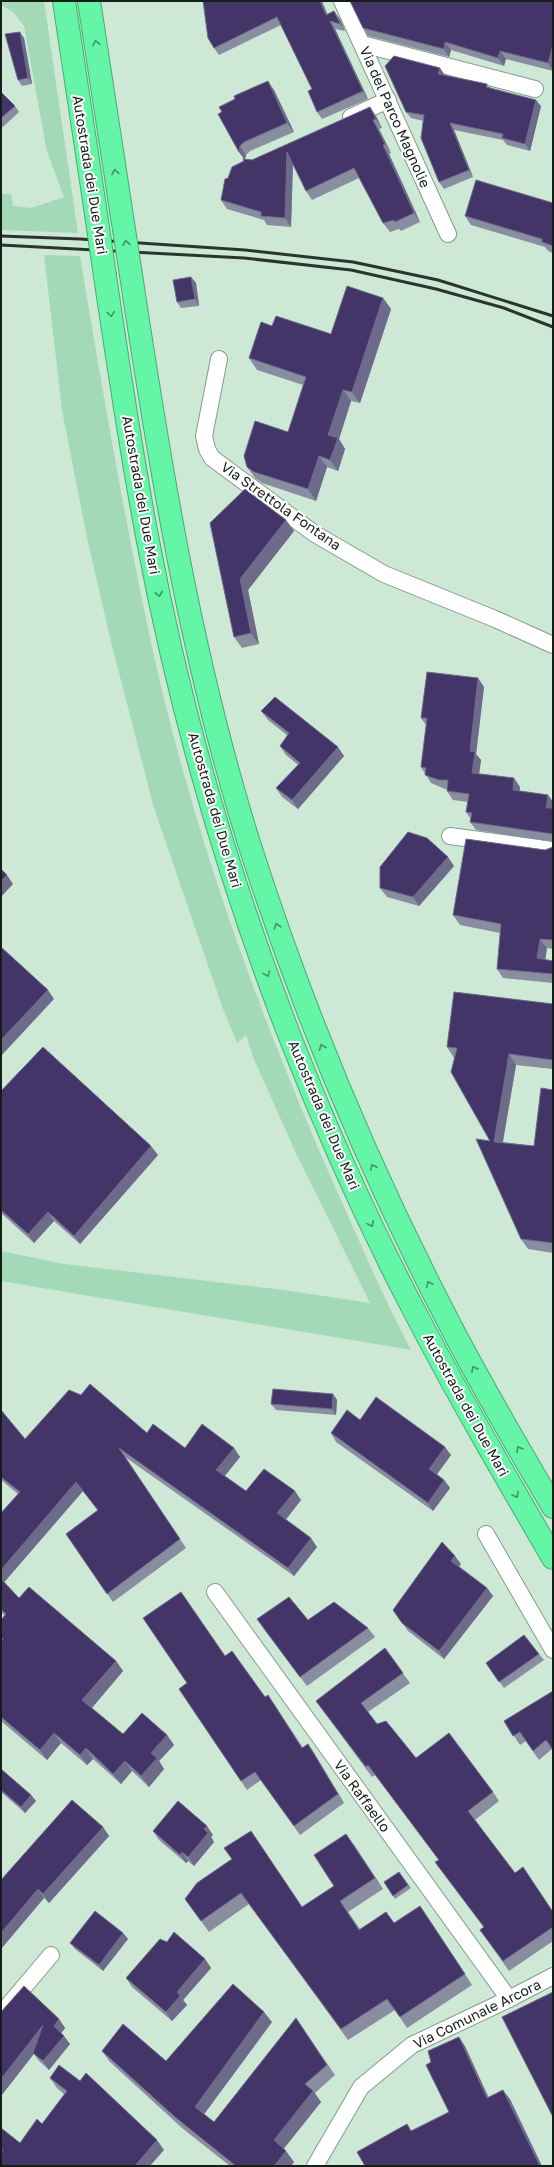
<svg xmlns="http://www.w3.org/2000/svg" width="554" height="2167" font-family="'Golos Text',sans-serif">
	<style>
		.green { fill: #a4d9b7 }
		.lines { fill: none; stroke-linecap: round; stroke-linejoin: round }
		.minor-casing { stroke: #849c8c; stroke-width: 18 }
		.motorway-casing { stroke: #48aa74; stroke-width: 24 }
		.minor { stroke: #fff; stroke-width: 16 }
		.motorway { stroke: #64f5a6; stroke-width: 22 }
		.rail { stroke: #29352d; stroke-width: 3 }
		.motorway-bridge-casing { stroke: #48aa74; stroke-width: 24; stroke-linecap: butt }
		.motorway-bridge { stroke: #64f5a6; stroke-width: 22 }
		.wall { fill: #888e9f }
		.shaded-wall { fill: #6d6b89 }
		.building { fill: #433568; stroke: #6d6b89 }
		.oneway { stroke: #409466 }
		.labels { text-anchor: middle; stroke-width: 4; stroke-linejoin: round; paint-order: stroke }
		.street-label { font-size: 14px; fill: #141e18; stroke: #fff }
	</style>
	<rect width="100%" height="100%" fill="#cee8d6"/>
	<g class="green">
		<polygon points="1,1 44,1 78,233 1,230 1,194 11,194 13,206 31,208 64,197 47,152 24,26 13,12 1,5"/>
		<path d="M44,255l36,1c22,131 44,261 72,391 42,190 109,374 188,551 23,51 45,103 71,152l-410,-69v-30l63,13 220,26 86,13 -76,-154 -41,-92 -7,-22 -9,8 -14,-34 -69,-201 -43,-166 -24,-104 -25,-128z"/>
	</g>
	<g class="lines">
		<defs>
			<g id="minor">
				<polyline points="342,1 448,234"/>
				<polyline points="362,44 535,89"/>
				<polyline points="351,117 388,100"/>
				<polyline points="219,359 204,436 207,449 212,458 315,534 384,574 495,619 553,645"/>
				<polyline points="450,836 553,850"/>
				<polyline points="486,1534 553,1650"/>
				<polyline points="215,1592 509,1999"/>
				<polyline points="1,2014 51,1955"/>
				<polyline points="315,2166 361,2087 412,2045 509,1999 553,1976"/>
			</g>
			<g id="motorway">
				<polyline points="64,1 95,207"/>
				<polyline points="89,1 121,210"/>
				<path d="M131,275c29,192 60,383 118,568 52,163 118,322 197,474 33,65 70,127 107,190"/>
				<path d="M105,276c13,88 26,177 43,265 32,170 81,340 144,501 37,94 79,187 126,276 42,81 89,161 135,240"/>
			</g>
		</defs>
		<use href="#minor" class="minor-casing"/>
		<use href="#motorway" class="motorway-casing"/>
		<use href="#minor" class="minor"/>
		<use href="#motorway" class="motorway"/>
		<g class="rail">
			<polyline points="1,236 80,239 245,250 353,262 438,280 553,316"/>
			<polyline points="1,245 244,258 351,270 436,289 504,308 553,327"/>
		</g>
		<defs>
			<g id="motorway-bridge">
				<polyline points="95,207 105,276"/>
				<polyline points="121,210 131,275"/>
			</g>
		</defs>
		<use href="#motorway-bridge" class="motorway-bridge-casing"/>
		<use href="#motorway-bridge" class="motorway-bridge"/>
	</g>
	<g class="wall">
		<polygon points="203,1 328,14 340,19 345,31 335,29 368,99 322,119 317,112 312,89 281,25 219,55 214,48"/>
		<polygon points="553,1 553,71 506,59 504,66 451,50 449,57 368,36 363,28"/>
		<polygon points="24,38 32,84 22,86 18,80"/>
		<polygon points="445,75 487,84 489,87 541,106 530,151 507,145 503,140 454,130 473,177 444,189 439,182 424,121 411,118 406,112"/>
		<polygon points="274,90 294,132 250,151 246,155 245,159 252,160 376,116 382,128 379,129 391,153 389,154 420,222 401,231 399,229 390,232 383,223 359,178 312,200 306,191 293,164 291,227 267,225 264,220 227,209 221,200 228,178 244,161 244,159 239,152 218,114"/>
		<polygon points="1,92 15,106 19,112 3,127 1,125"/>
		<polygon points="553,203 553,253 548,251 545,247 471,225 465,216"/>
		<polygon points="191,277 196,283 199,306 181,308 177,302"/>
		<polygon points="383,298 391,309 360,403 351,401 339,439 345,449 338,471 327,467 316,501 262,483 255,478 247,467 288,432 303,385 257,370 249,358 272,326 331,334"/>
		<polygon points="286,520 294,531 248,590 259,644 242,648 234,637 210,523"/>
		<polygon points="478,678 484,687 476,754 481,760 479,774 520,787 520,791 548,795 553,802 553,842 476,830 470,822 471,819 466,812 468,802 453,800 447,791 447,789 445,789 431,783 421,767 426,725 421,718"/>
		<polygon points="261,711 344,756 298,809 282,797 276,788 298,765 286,755 280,746 288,736 268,720"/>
		<polygon points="553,847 553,949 547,948 545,960 553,961 553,983 503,978 497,969 500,933 460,925 453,915 545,850"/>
		<polygon points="454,866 419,906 387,897 380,888"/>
		<polygon points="553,1004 553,1069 516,1065 503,1142 534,1146 553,1090 553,1253 528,1249 521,1239 490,1141 454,1058 447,1047"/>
		<polygon points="1,1091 158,1155 80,1244 54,1221 34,1243 1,1213"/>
		<polygon points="333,1394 337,1400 336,1415 276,1410 271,1404"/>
		<polygon points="1,1410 25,1439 147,1433 185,1448 234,1448 240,1457 225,1476 246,1491 301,1500 286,1520 317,1547 294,1576 125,1457 186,1548 113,1602 66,1534 98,1511 83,1491 4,1582 19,1598 116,1661 123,1671 92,1708 123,1734 167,1735 174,1745 159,1761 164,1769 149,1787 132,1771 121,1784 93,1759 87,1765 61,1743 47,1760 1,1721 1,1620 5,1616 1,1612 1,1513 18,1494 1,1480"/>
		<polygon points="360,1420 451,1455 437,1474 444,1480 450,1488 433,1511 336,1442 331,1433"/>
		<polygon points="461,1564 459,1566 487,1588 493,1596 444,1659 408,1631 393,1610"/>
		<polygon points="308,1620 368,1628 375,1637 307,1686 263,1628"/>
		<polygon points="385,1648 410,1683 368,1712 377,1724 416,1758 493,1792 499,1801 475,1820 515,1873 553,1912 553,1941 509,1971 480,1930 484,1927 435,1862 439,1860 375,1775 372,1777 316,1701"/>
		<polygon points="539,1654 544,1660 504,1688 486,1663"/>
		<polygon points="225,1656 265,1697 274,1704 303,1748 308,1744 314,1753 344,1803 300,1835 261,1780 247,1790 179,1689"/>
		<polygon points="553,1691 552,1749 539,1760 526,1741 520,1745 504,1721"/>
		<polygon points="1,1769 31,1795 36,1801 25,1813 1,1792"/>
		<polygon points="103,1827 109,1836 49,1903 44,1898 1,1949 1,1880"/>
		<polygon points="153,1831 213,1835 211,1837 214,1842 194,1866 188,1861 186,1863 159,1840"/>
		<polygon points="354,1845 383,1889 348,1912 360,1929 427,1917 472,1985 407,2028 395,2010 348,2040 249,1904 209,1932 185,1899 197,1883 303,1907 334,1886"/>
		<polygon points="399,1872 411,1888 395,1899 384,1882"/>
		<polygon points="123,1933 128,1939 103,1971 75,1949 70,1943"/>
		<polygon points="205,1959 211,1968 183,2000 187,2005 172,2021 132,1987 126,1978"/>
		<polygon points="1,2012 59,2019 65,2028 61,2033 70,2044 49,2070 39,2061 34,2054 1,2096"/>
		<polygon points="296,2018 335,2075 315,2093 321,2102 283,2149 294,2162 291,2166 230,2166 182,2128 110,2062 102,2051 166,2061 272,2022 204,2114 214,2122"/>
		<polygon points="50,2078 164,2150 2,2152 1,2150 1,2128 20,2143 42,2124 64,2094 57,2088"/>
	</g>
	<g class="shaded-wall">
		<polygon points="320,1 322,1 330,21 335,29 368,99 363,91 326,15"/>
		<polygon points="334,11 340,19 345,31 340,24"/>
		<polygon points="20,32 24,38 32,84 28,78"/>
		<polygon points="445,42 451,50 449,57 444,49"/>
		<polygon points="553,45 553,70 548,63"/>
		<polygon points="500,51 506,59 504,66 498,58"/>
		<polygon points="440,68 445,75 443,81 438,74"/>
		<polygon points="268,81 274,90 294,132 287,123"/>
		<polygon points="536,100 541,106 530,151 525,144"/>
		<polygon points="370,107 376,116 382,128 376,119"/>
		<polygon points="373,120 379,129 391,153 385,144"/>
		<polygon points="450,123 454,130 473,177 469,170"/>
		<polygon points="383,145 389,154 420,222 414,213"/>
		<polygon points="240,146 246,155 245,160 239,152"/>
		<polygon points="287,152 293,160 291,227 285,218"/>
		<polygon points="191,277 196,283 199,306 195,299"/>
		<polygon points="383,298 391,309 360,403 352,392"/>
		<polygon points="343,390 351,401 339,439 345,449 338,471 330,460 328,435"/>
		<polygon points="319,456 327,467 316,501 308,489"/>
		<polygon points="286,520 294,531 248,590 259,644 251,633 240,579"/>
		<polygon points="478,678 484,687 476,754 481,760 478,781 472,773 470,751"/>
		<polygon points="338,747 344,756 298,809 292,800"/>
		<polygon points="514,778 520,787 519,799 513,790"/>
		<polygon points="548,795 553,802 553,812 546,808"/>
		<polygon points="448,857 454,866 419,906 413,897"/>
		<polygon points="7,875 13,884 1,897 1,881"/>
		<polygon points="540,939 547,948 544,968 537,958"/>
		<polygon points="48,990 54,999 1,1056 1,1040"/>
		<polygon points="509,1054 516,1065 501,1152 494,1142"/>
		<polygon points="151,1146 158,1155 80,1244 74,1236"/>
		<polygon points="48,1212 54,1221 34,1243 28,1234"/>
		<polygon points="333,1394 337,1400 336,1415 332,1409"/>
		<polygon points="445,1447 451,1455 435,1477 429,1469"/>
		<polygon points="234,1448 240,1457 222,1479 216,1470"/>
		<polygon points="444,1480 450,1488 433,1511 428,1503"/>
		<polygon points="76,1482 83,1491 1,1586 1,1570"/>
		<polygon points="295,1491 301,1500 283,1522 277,1513"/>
		<polygon points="311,1538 317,1547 294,1576 288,1568"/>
		<polygon points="455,1556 461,1564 457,1569 451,1561"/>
		<polygon points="487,1588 493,1596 444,1659 439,1651"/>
		<polygon points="116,1661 123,1671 90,1710 82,1700"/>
		<polygon points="54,1733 61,1743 47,1760 40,1750"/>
		<polygon points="167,1735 174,1745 159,1761 164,1769 149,1787 141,1776 151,1753"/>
		<polygon points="308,1744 314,1753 344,1803 338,1794"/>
		<polygon points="86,1748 93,1759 87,1765 80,1755"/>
		<polygon points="125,1761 132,1771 121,1784 113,1774"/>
		<polygon points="31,1795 36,1801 25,1813 21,1807"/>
		<polygon points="207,1826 213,1835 211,1837 214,1842 194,1866 188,1857 204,1829"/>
		<polygon points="103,1827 109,1836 49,1903 43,1894"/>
		<polygon points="346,1834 354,1845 383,1889 375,1878"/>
		<polygon points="182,1852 188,1861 186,1863 180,1855"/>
		<polygon points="38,1889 44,1898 1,1949 1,1933"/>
		<polygon points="420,1906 427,1917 472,1985 465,1974"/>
		<polygon points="123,1933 128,1939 103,1971 99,1965"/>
		<polygon points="205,1959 211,1968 183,2000 187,2005 172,2021 166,2012 177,1992"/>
		<polygon points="264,2012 272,2022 202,2117 195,2107"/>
		<polygon points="59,2019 65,2028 60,2035 54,2026"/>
		<polygon points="43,2025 49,2034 1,2096 1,2079"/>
		<polygon points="64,2036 70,2044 49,2070 43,2061"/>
		<polygon points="459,2037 465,2046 493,2107 487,2098"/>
		<polygon points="503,2090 510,2099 542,2166 540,2166"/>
		<polygon points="313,2091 321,2102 282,2151 274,2140"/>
		<polygon points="157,2140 164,2150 150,2166 135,2166"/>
		<polygon points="286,2151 294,2162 291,2166 274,2166"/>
	</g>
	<g class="building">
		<polygon points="203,1 320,1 326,15 334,11 340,24 330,21 363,91 317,112 308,91 312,89 277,17 214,48 208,38"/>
		<polygon points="350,1 553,1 553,45 548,63 500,51 498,58 445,42 444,49 363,28"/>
		<polygon points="20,32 28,78 18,80 5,34"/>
		<polygon points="394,56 440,68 438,74 487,84 486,87 536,100 525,144 502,138 503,134 450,123 469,170 439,182 421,138 424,115 406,112 385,66"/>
		<polygon points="268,81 287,123 244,142 240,146 239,152 218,114 222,112 219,107 235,99 234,96"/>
		<polygon points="1,92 15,106 1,118"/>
		<polygon points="370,107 376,119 373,120 385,144 383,145 414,213 395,222 394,220 383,223 354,168 306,191 287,152 285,218 261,216 261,212 221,200 225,179 228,178 232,167 244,161 243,159 252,160"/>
		<polygon points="476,180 553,203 553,246 542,242 542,239 465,216"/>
		<polygon points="191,277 195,299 177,302 173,280"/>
		<polygon points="347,286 383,298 352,392 343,390 328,435 338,438 330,460 319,456 308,489 254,472 247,467 244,456 255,421 288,432 306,377 249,358 261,322 272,326 276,316 331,334"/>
		<polygon points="245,489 286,520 240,579 251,633 234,637 210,523"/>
		<polygon points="427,672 478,678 470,751 475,752 472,773 514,778 513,790 548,795 546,808 553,808 553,834 470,822 472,813 466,812 469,794 447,791 448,780 439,780 425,775 426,768 421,767 427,718 421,718"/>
		<polygon points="275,697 338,747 292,800 276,788 300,763 280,746 289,733 261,711"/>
		<polygon points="408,832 427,838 448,857 413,897 380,888 380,867"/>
		<polygon points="466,839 545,850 553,847 553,940 540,939 537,958 553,961 553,974 497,969 501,924 453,915"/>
		<polygon points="1,869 7,875 1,881"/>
		<polygon points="1,947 48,990 1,1040"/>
		<polygon points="454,992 553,1004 553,1060 509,1054 494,1142 534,1146 541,1088 553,1090 553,1243 521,1239 476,1139 490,1141 451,1072 457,1048 447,1047"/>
		<polygon points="43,1047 151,1146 74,1236 48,1212 28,1234 1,1210 1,1091"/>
		<polygon points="90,1384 147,1433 153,1424 185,1448 202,1424 234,1448 216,1470 246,1491 264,1469 295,1491 277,1513 311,1538 288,1568 119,1448 180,1539 107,1594 66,1534 98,1510 76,1482 1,1570 1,1513 20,1492 1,1477 1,1410 25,1439 69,1390 81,1395"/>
		<polygon points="273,1389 333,1394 332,1409 271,1404"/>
		<polygon points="376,1397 445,1447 429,1469 444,1480 428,1503 331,1433 347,1410 360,1420"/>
		<polygon points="442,1542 455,1556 451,1561 487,1588 439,1651 402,1623 393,1610"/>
		<polygon points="1,1579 19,1598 29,1587 116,1661 82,1700 123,1734 142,1713 167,1735 151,1753 157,1758 141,1776 125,1761 113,1774 86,1748 80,1755 54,1733 40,1750 1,1717 1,1642 3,1639 1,1638 1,1620 6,1614 1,1609"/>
		<polygon points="181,1592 225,1656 232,1651 265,1697 268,1695 302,1748 308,1744 338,1794 294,1826 255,1772 241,1781 179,1689 187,1683 143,1618"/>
		<polygon points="289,1597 308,1620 334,1602 368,1628 300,1677 257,1619"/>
		<polygon points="524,1635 539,1654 499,1682 486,1663"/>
		<polygon points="385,1648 403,1673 361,1703 377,1724 386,1721 416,1758 449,1733 493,1792 468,1811 515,1873 523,1867 553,1912 553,1927 503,1961 480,1930 484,1927 435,1862 439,1860 368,1765 366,1767 316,1701"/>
		<polygon points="553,1691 553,1750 546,1740 533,1751 520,1732 513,1736 504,1721"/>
		<polygon points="1,1769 31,1795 21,1807 1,1790"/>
		<polygon points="72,1800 103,1827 43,1894 38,1889 1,1933 1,1880"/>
		<polygon points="178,1801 207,1826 204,1829 208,1833 188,1857 182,1852 180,1855 153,1831"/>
		<polygon points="251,1831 302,1907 334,1886 314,1855 346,1834 375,1878 340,1901 359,1930 386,1912 394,1923 420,1906 465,1974 400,2017 387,1999 341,2029 241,1893 201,1921 185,1899 197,1883 232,1859 224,1848"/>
		<polygon points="399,1872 408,1885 393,1896 384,1882"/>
		<polygon points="95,1911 123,1933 99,1965 70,1943"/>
		<polygon points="174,1932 205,1959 177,1992 180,1996 166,2012 126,1978 160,1939 167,1942"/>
		<polygon points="233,1984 264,2012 195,2107 214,2122 296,2018 327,2065 305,2084 313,2091 274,2140 286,2151 274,2166 236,2166 175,2117 102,2051 123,2024 166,2061"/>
		<polygon points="24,1986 59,2019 54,2026 64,2036 43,2061 33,2053 43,2025 1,2079 1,2012"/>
		<polygon points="553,1992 553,2117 502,2017"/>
		<polygon points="459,2037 487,2098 503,2090 540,2166 365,2166 357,2152 407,2124 411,2131 449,2112 426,2065 431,2062 428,2051"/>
		<polygon points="59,2065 80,2081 86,2073 157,2140 135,2166 1,2166 1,2153 3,2150 1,2148 1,2128 20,2143 37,2119 42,2124 67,2091 50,2078"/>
	</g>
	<defs><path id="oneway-chevron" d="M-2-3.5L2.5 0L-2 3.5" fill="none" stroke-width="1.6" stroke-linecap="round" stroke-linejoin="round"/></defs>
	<g class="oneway">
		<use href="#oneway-chevron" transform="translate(96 43) rotate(-99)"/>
		<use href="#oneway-chevron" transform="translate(115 172) rotate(-99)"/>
		<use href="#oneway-chevron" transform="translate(126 243) rotate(-99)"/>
		<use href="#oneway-chevron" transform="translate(111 314) rotate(82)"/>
		<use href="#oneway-chevron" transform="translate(159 594) rotate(78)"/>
		<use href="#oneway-chevron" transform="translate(277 926) rotate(-108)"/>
		<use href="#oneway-chevron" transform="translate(267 974) rotate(70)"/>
		<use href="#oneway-chevron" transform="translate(322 1047) rotate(-112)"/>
		<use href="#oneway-chevron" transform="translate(373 1167) rotate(-115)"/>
		<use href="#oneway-chevron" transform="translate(371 1224) rotate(66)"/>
		<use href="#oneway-chevron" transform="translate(429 1284) rotate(-116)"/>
		<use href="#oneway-chevron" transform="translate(474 1369) rotate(-119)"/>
		<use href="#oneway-chevron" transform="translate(519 1449) rotate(-120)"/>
		<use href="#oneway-chevron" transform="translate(516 1495) rotate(60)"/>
	</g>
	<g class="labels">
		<g class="street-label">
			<text transform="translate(395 117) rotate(66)" y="5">Via del Parco Magnolie</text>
			<text transform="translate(90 175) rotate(81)" y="5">Autostrada dei Due Mari</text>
			<text transform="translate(141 495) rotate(80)" y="5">Autostrada dei Due Mari</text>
			<text transform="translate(281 506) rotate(35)" y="5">Via Strettola Fontana</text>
			<text transform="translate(215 810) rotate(74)" y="5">Autostrada dei Due Mari</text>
			<text transform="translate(324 1115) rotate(67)" y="5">Autostrada dei Due Mari</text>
			<text transform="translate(466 1405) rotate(61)" y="5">Autostrada dei Due Mari</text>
			<text transform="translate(362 1796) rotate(54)" y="5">Via Raffaello</text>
			<text transform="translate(477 2014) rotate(-26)" y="5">Via Comunale Arcora</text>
		</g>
	</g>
	<rect width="554" height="2167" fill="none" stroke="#141e18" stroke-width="4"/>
</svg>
